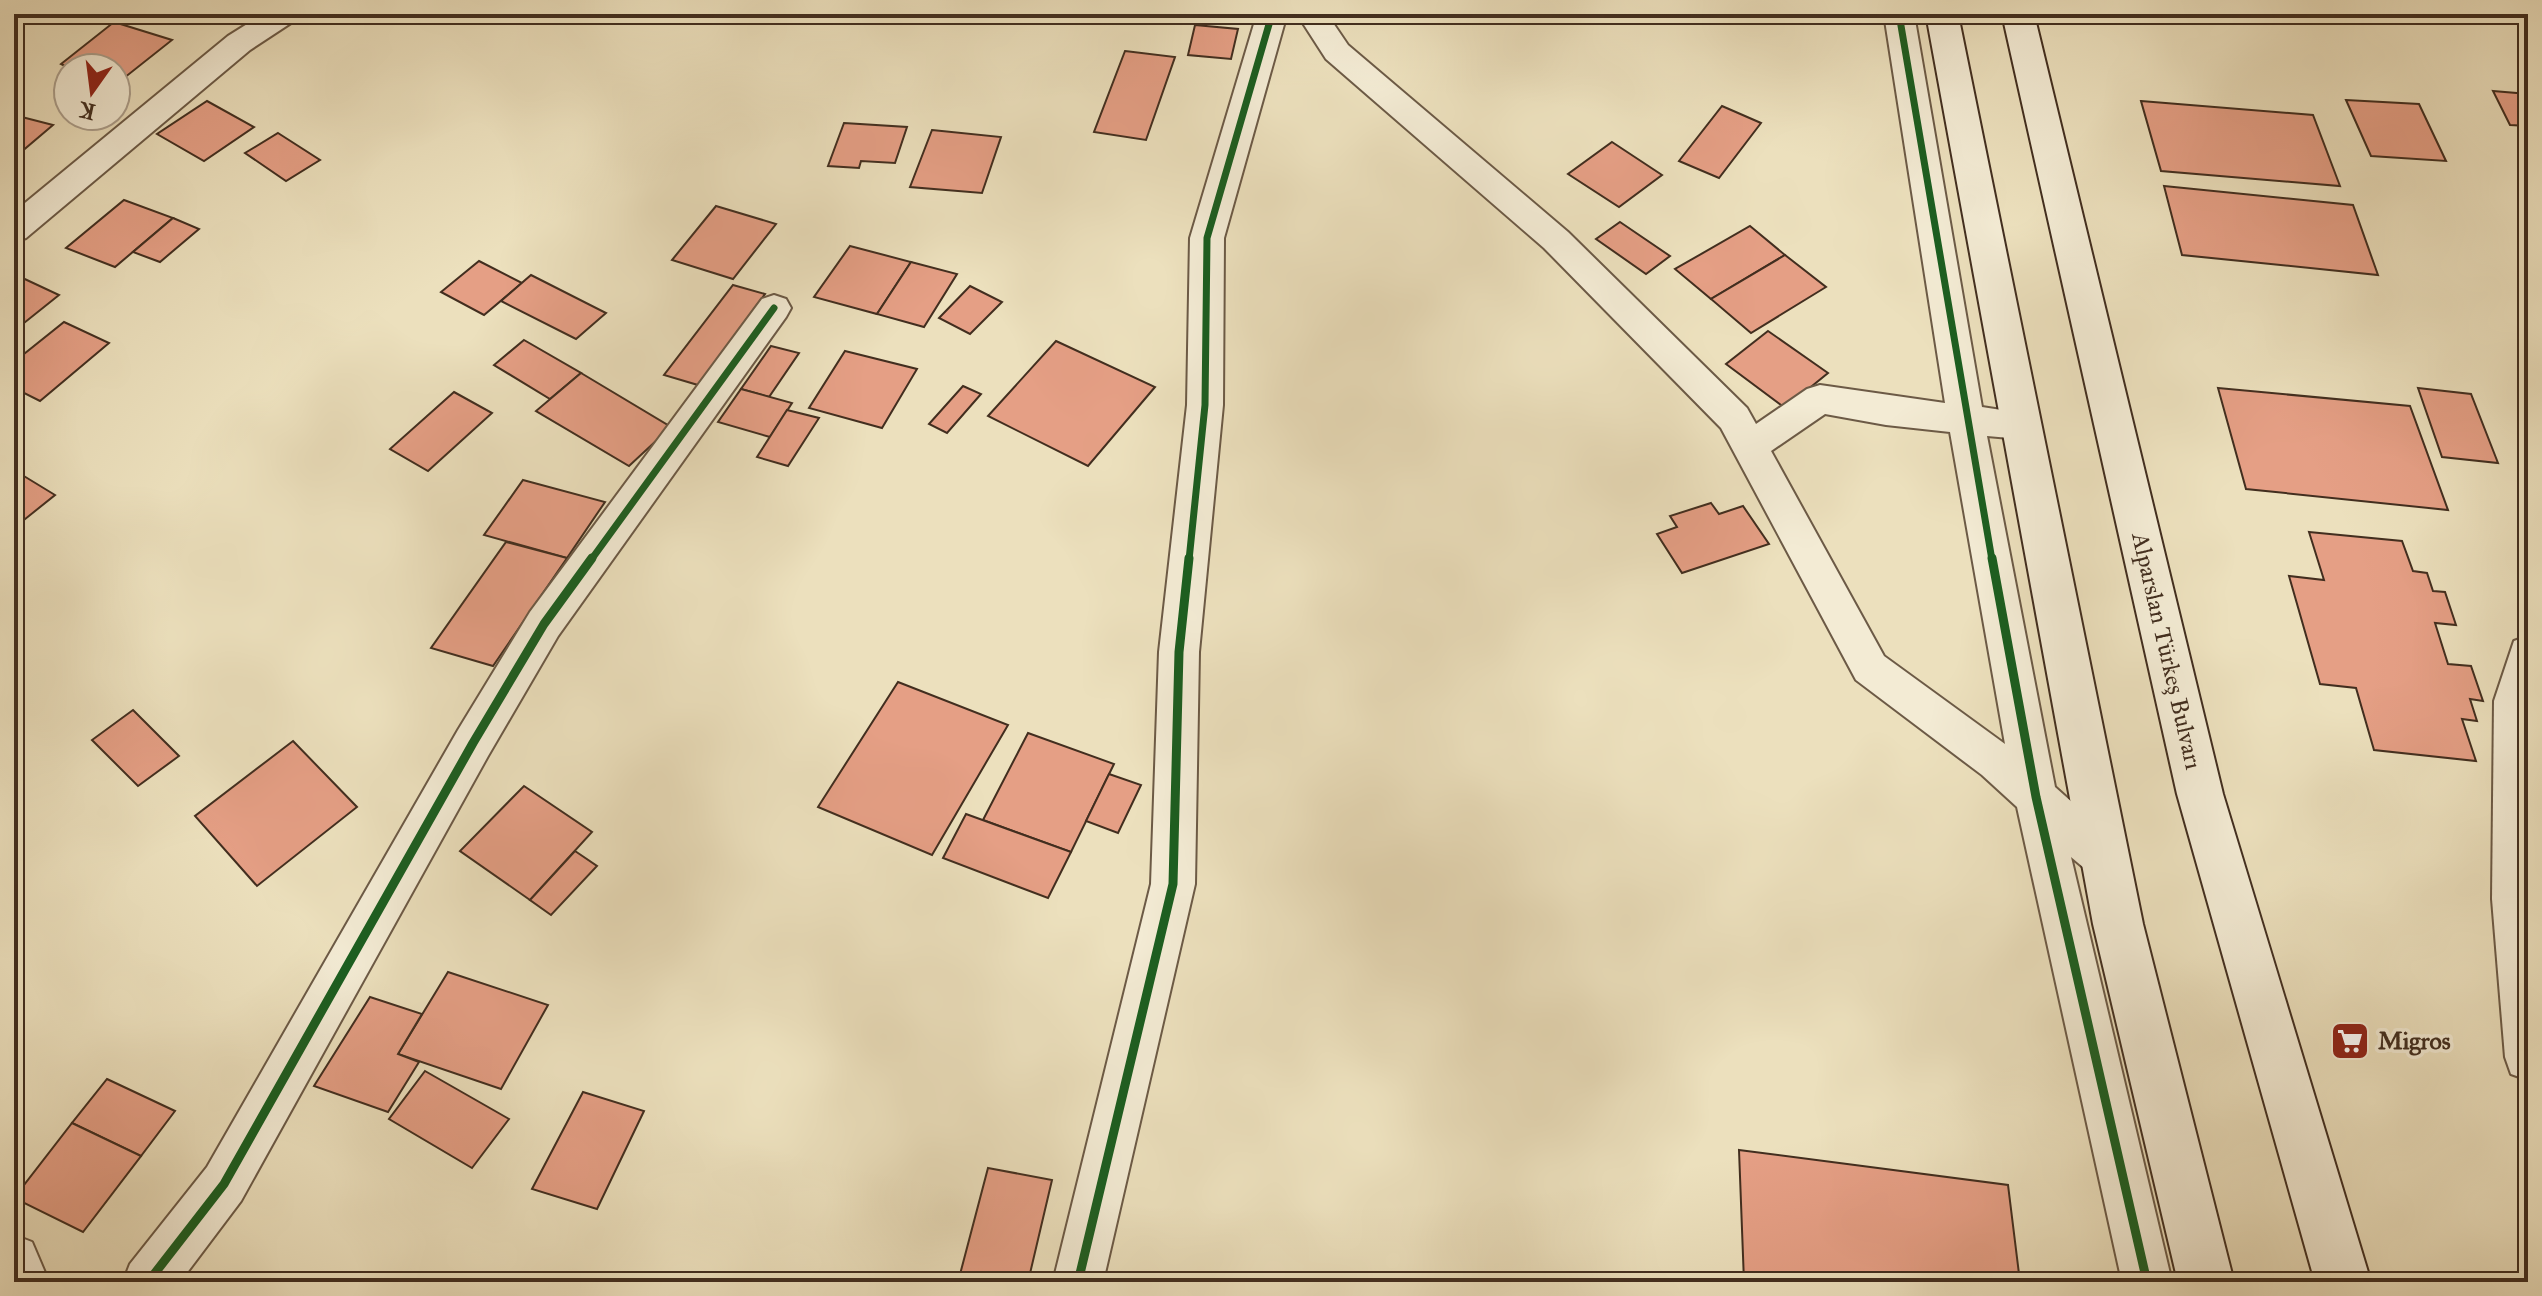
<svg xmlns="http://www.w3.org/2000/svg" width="2542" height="1296" font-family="'IM FELL Great Primer',serif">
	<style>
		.building { fill: #e59f85; stroke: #422e1f; stroke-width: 2 }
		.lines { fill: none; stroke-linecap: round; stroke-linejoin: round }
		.street-casing { stroke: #6c5a46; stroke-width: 4 }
		.secondary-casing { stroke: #422e1f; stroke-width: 4 }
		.street { fill: #f3ebd4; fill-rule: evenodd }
		.secondary { fill: #f3ebd4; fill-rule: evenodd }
		.cycleway-far1-casing { stroke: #f3ebd4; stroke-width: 11 }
		.cycleway-casing { stroke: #f3ebd4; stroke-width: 14 }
		.cycleway-far1 { stroke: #1b5e20; stroke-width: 7 }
		.cycleway { stroke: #1b5e20; stroke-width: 9 }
		.labels { text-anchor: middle; stroke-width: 7; stroke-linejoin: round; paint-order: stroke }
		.street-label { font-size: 24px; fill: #422e1f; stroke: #f3ebd4 }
		.poi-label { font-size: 24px; font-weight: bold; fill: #422e1f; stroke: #f3ebd4; text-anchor: start }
	</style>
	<rect width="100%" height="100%" fill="#ece0bd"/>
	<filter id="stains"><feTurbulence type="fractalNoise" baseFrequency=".0025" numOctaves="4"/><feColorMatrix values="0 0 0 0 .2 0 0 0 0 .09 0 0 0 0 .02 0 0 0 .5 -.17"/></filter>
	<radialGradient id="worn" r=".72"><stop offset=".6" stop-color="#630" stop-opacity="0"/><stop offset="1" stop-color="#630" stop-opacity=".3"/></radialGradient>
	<g class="building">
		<polygon points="804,14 848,14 845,21 802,17"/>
		<polygon points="869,14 920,14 918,23 867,21"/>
		<polygon points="2438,14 2518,14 2522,21"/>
		<polygon points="114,22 172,40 119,82 116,81 116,68 69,68 61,64"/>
		<polygon points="1195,25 1238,29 1231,59 1188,55"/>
		<polygon points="1125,51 1175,57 1146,140 1094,132"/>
		<polygon points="2493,91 2528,94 2528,126 2510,125"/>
		<polygon points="2346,100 2419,104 2446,161 2371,156"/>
		<polygon points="207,101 254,127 204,161 157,134"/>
		<polygon points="2141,101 2313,115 2340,186 2161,171"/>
		<polygon points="1722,106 1761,123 1719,178 1679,161"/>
		<polygon points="14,115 53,125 14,158"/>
		<polygon points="844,123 907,127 895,163 861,161 859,168 828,166"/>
		<polygon points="932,130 1001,137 982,193 910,187"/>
		<polygon points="278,133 320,160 286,181 245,153"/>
		<polygon points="1612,142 1662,175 1619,207 1568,174"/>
		<polygon points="2164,186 2353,205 2378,275 2182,255"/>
		<polygon points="124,200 173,218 115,267 66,248"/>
		<polygon points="716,206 776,224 733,279 672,260"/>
		<polygon points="173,218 199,229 160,262 133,252"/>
		<polygon points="1620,222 1670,256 1646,274 1596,239"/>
		<polygon points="1750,226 1785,255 1711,299 1675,269"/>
		<polygon points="850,246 911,262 877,314 814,297"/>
		<polygon points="1785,255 1826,287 1751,333 1711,299"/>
		<polygon points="479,261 522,283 484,315 441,292"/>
		<polygon points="911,262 957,274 924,327 877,314"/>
		<polygon points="14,274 59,295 14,331"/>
		<polygon points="531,275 606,313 576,339 501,301"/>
		<polygon points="733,285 765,294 698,385 664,375"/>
		<polygon points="970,286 1002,302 970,334 939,318"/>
		<polygon points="64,322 109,343 40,401 14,388 14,362"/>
		<polygon points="1768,331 1828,373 1785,408 1726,364"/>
		<polygon points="524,340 581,373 550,399 494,365"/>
		<polygon points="1056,341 1155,387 1088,466 988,416"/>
		<polygon points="771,346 799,353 769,397 741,389"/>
		<polygon points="845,351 917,369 882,428 809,408"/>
		<polygon points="581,373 671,427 629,466 536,411"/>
		<polygon points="963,386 981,394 947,433 929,424"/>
		<polygon points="2218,388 2410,406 2448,510 2246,489"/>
		<polygon points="2418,388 2471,394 2498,463 2442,457"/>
		<polygon points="741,389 792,403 770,437 718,422"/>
		<polygon points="454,392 492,413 428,471 390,449"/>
		<polygon points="787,410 819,418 788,466 757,457"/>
		<polygon points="14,470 55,495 14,528"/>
		<polygon points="523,480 605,502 567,558 484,535"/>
		<polygon points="1711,503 1719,514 1743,506 1769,544 1682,573 1657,534 1677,527 1670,516"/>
		<polygon points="2309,532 2402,541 2413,571 2427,573 2433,591 2445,592 2456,625 2435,623 2448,664 2471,666 2483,701 2470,699 2477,721 2462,719 2476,761 2374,750 2356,688 2320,684 2289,576 2324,580"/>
		<polygon points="506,542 567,558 493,666 431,648"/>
		<polygon points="898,682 1008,725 932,855 818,807"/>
		<polygon points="133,710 179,756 138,786 92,740"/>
		<polygon points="1028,733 1114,764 1071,852 983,820"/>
		<polygon points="293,741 357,807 257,886 195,816"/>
		<polygon points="1109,774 1141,785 1118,833 1086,821"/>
		<polygon points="524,786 592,832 530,900 460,851"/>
		<polygon points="966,814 1071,852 1048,898 943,858"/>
		<polygon points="575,851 597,866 551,915 530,900"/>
		<polygon points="448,972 548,1005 501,1089 398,1054"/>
		<polygon points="370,997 422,1014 398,1054 419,1062 388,1112 314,1086"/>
		<polygon points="425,1071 509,1119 472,1168 389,1119"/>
		<polygon points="107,1079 175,1111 141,1156 72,1123"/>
		<polygon points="583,1092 644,1111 597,1209 532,1189"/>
		<polygon points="72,1123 141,1156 83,1232 14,1198"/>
		<polygon points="1739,1150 2008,1185 2020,1282 1744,1282"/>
		<polygon points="988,1168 1052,1180 1028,1282 958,1282"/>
	</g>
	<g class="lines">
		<defs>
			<g id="street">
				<polygon points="263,14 299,14 294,21 250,50 26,238 14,242 14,212 228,36"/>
				<polygon points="1257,14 1287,14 1224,238 1223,405 1199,652 1195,884 1103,1282 1053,1282 1151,884 1159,652 1187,405 1190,238"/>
				<path d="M1297,14h30l21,31 220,187 179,176 9,16 51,-35 13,-4 125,18 -61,-389h30l68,393 52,8 5,10 -5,10 -13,4 -34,-3 68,351 65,58 7,14 -7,14 -15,7 -15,-7 -19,-16 101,425h-50l-105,-475 -35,-32 -126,-95 -135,-252 -177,-180 -218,-189zM1825,414l61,11 64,7 55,312 -121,-88 -113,-205z"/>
				<polygon points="774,295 786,299 791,308 786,317 558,636 488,756 241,1201 180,1282 123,1282 130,1264 207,1167 458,730 530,612 762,299"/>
				<polygon points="2528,636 2528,1080 2511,1074 2505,1057 2492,899 2494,701 2514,641"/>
				<polygon points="14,1235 32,1242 49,1282 14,1282"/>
			</g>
			<g id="secondary">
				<polygon points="1926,14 1958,14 2143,924 2234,1282 2178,1282 2093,924"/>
				<polygon points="2002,14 2034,14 2223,794 2371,1282 2315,1282 2177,794"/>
			</g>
		</defs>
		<use href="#street" class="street-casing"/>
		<use href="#secondary" class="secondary-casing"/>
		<use href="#street" class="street"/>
		<use href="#secondary" class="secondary"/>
		<defs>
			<g id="cycleway-far1">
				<polyline points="1899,14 1992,560"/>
				<polyline points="591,560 774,308"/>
				<polyline points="1189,560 1205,405 1207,238 1272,14"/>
			</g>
			<g id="cycleway">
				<polyline points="1992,558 2036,797 2147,1282"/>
				<polyline points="148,1282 224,1184 473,743 544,624 592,558"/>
				<polyline points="1078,1282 1173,884 1179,652 1189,558"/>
			</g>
		</defs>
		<use href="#cycleway-far1" class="cycleway-far1-casing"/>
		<use href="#cycleway" class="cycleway-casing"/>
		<use href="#cycleway-far1" class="cycleway-far1"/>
		<use href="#cycleway" class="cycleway"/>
	</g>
	<defs>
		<symbol id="supermarket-square" viewBox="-11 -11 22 22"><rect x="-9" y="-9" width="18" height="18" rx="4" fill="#8f2418" stroke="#f3ebd4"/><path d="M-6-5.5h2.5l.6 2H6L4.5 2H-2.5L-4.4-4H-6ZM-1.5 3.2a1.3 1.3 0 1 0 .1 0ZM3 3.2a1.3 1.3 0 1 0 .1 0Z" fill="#fff"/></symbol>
	</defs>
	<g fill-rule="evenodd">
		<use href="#supermarket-square" x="2328" y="1019" width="44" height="44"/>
	</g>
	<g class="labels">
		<g class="street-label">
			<text transform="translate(2167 651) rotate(77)" y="8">Alparslan Türkeş Bulvarı</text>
		</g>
		<g class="poi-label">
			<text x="2378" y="1049">Migros</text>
		</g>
	</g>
	<rect width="2542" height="1296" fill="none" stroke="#ece0bd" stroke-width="48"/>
	<rect x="16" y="16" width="2510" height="1264" fill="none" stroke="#422e1f" stroke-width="4"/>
	<rect x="24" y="24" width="2494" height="1248" fill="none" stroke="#422e1f" stroke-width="2"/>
	<g transform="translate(92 92) rotate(194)"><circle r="38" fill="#f3ebd4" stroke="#ac9f8c" stroke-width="2"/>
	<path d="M0-6L14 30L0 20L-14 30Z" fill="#8f2418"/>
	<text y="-12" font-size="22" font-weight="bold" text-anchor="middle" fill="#422e1f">K</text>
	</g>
	<rect width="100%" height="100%" filter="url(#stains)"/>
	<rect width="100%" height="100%" fill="url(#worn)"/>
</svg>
